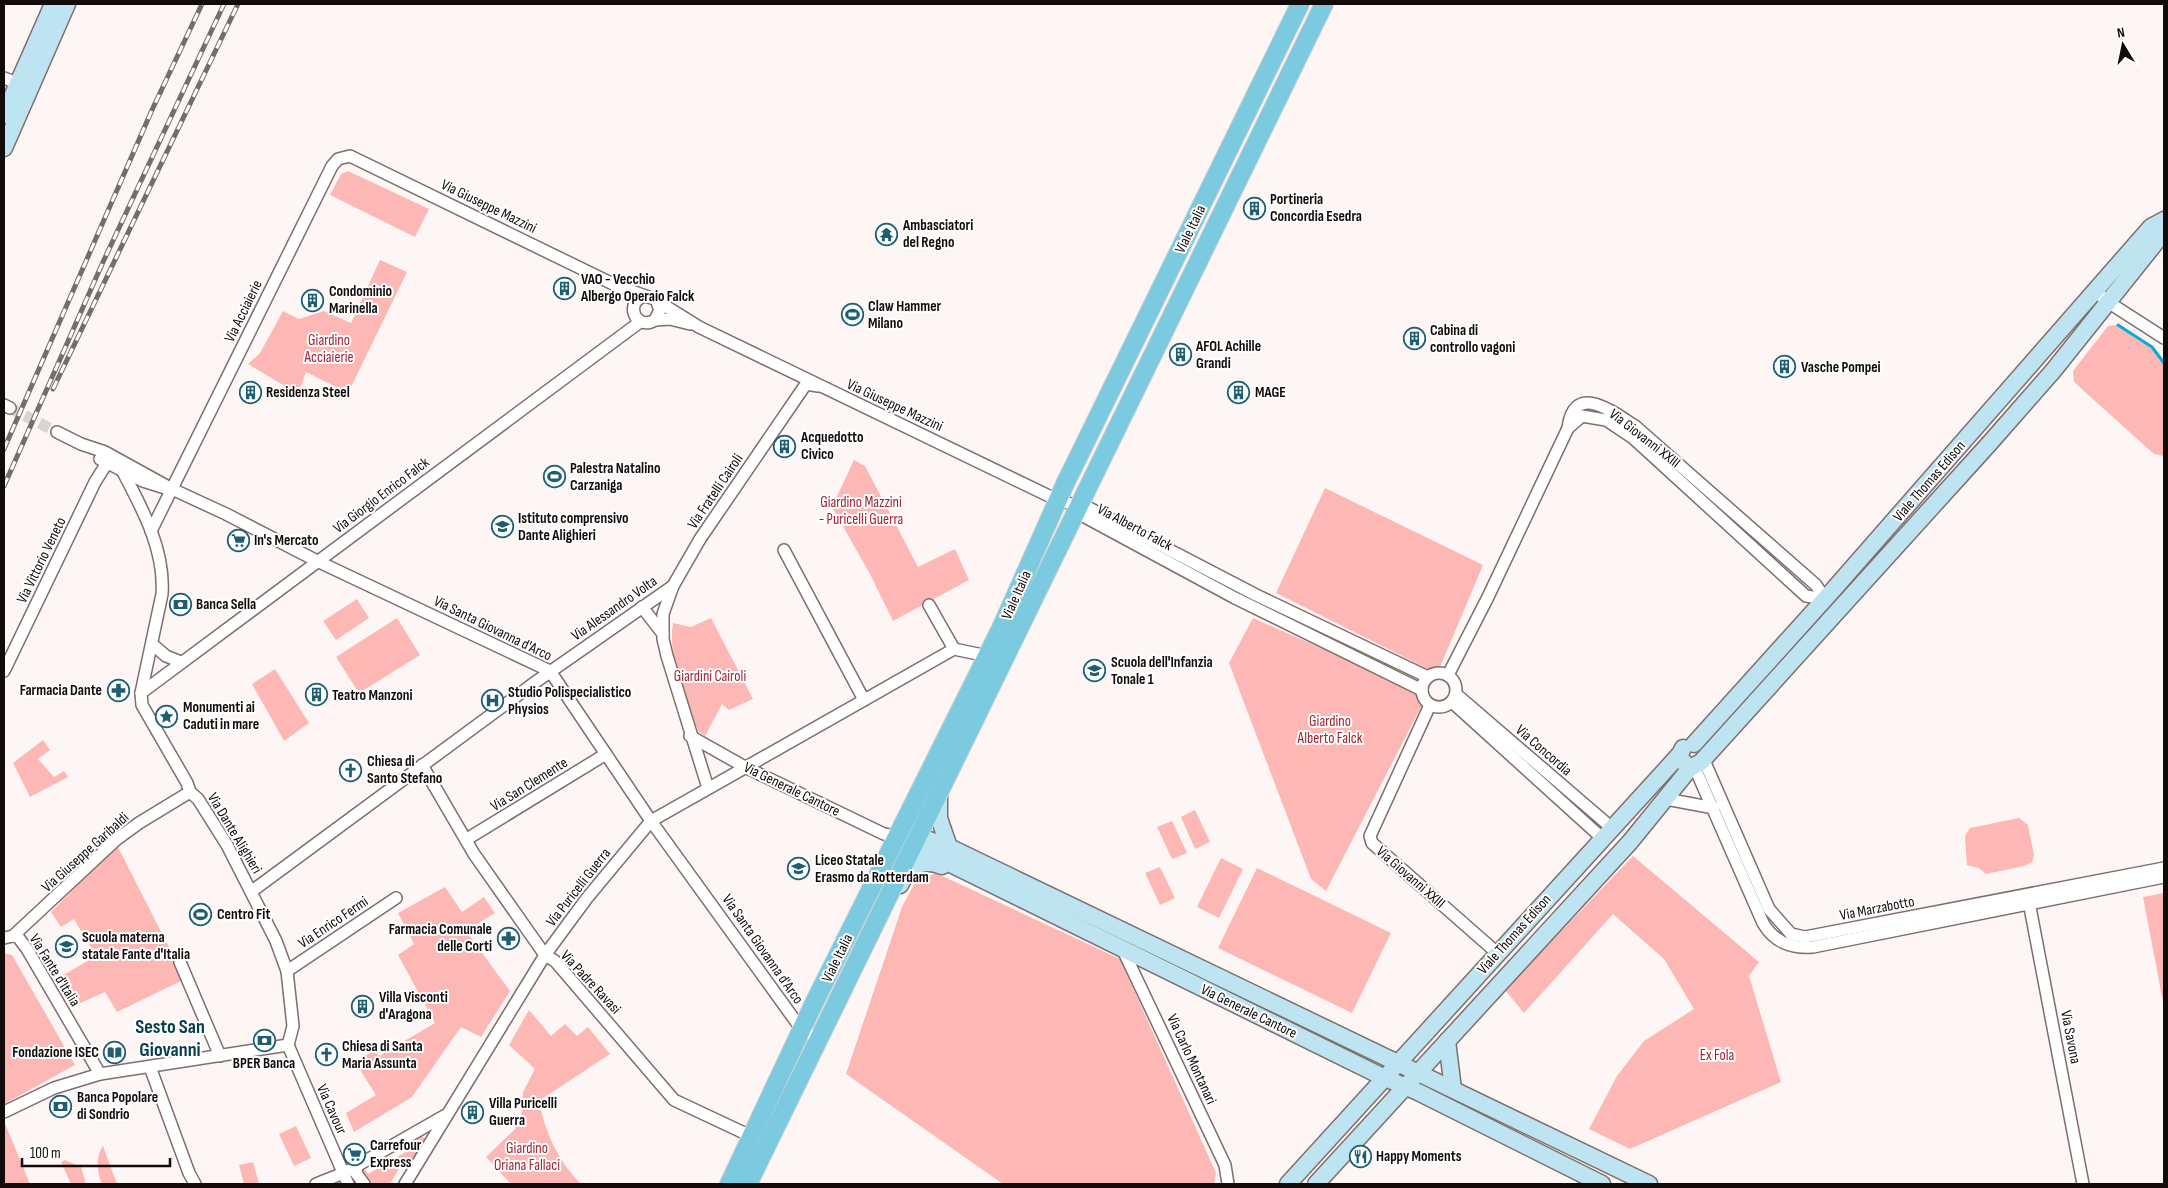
<svg xmlns="http://www.w3.org/2000/svg" width="2168" height="1188" font-family="'Sofia Sans Condensed',sans-serif">
	<style>
		.green { fill: #fdb8b6 }
		.lines { fill: none; stroke-linecap: round; stroke-linejoin: round }
		.stream { stroke: #02add7; stroke-width: 3 }
		.street-tunnel { stroke: #dad3d2; stroke-width: 11; stroke-dasharray: 11 5.5; stroke-linecap: butt }
		.street-casing { stroke: #7e6e6d; stroke-width: 14 }
		.secondary-casing { stroke: #7e6e6d; stroke-width: 19 }
		.primary-casing { stroke: #d4d3d3; stroke-width: 20 }
		.street { stroke: #fff; stroke-width: 11 }
		.secondary { stroke: #bde4f0; stroke-width: 16 }
		.primary { stroke: #7ccae0; stroke-width: 18 }
		.rail-casing { stroke: #746d6c; stroke-width: 5 }
		.rail { stroke: #fff; stroke-width: 3; stroke-dasharray: 9; stroke-linecap: butt }
		.labels { text-anchor: middle; stroke-width: 4; stroke-linejoin: round; paint-order: stroke }
		.poi-label { font-size: 15px; font-weight: bold; fill: #110b0a; stroke: #fff; text-anchor: start }
		.street-label { font-size: 15px; fill: #110b0a; stroke: #fff }
		.park-label { font-size: 15px; fill: #9e212f; stroke: #fff }
		.district-label { font-size: 20px; font-weight: bold; fill: #053d4d; stroke: #fff }
	</style>
	<rect width="100%" height="100%" fill="#fdf6f5"/>
	<g class="green">
		<polygon points="348,171 429,209 415,237 330,195 341,174"/>
		<polygon points="380,260 407,272 348,393 306,372 298,394 248,364 260,353 283,311 299,319 324,311 351,323"/>
		<polygon points="2118,325 2152,347 2164,363 2164,456 2154,454 2074,382 2073,371 2108,326"/>
		<polygon points="854,460 865,466 918,567 955,549 969,580 893,621 870,574 832,507"/>
		<polygon points="1325,488 1483,565 1440,667 1428,669 1276,593"/>
		<polygon points="357,599 369,618 336,640 323,621"/>
		<polygon points="397,618 420,655 359,693 336,657"/>
		<path d="M711,618l42,81 -24,11 -7,-6 -17,32 -7,-5c-11,-34 -31,-72 -25,-108l18,4z"/>
		<polygon points="1253,618 1416,690 1422,705 1326,891 1311,879 1229,663"/>
		<polygon points="275,669 309,723 284,741 252,684"/>
		<polygon points="43,740 50,750 38,759 54,777 64,771 68,777 30,797 13,763"/>
		<polygon points="1195,810 1210,842 1195,849 1181,817"/>
		<polygon points="2019,818 2028,825 2034,855 2032,862 2024,866 1986,874 1979,868 1967,865 1965,836 1970,828"/>
		<polygon points="1172,821 1187,853 1172,859 1157,827"/>
		<polygon points="117,845 185,979 117,1012 105,992 76,1005 60,977 96,956 74,919 61,927 51,912"/>
		<polygon points="1633,856 1759,962 1749,976 1781,1082 1630,1149 1589,1129 1617,1076 1644,1041 1694,1009 1664,959 1613,914 1524,1013 1505,990"/>
		<polygon points="1221,858 1243,869 1219,918 1197,907"/>
		<polygon points="1160,867 1175,898 1160,905 1145,873"/>
		<polygon points="1257,868 1391,933 1352,1013 1218,948"/>
		<polygon points="936,873 1120,959 1216,1173 1214,1184 1003,1184 846,1074 902,907 916,881"/>
		<polygon points="445,887 462,912 484,897 495,913 466,931 510,991 481,1037 461,1027 412,1097 354,1132 346,1113 376,1095 355,1062 375,1050 379,1056 435,1023 398,955 414,944 398,913"/>
		<polygon points="2164,893 2164,1007 2143,897"/>
		<polygon points="4,953 12,955 75,1065 4,1104"/>
		<path d="M529,1010l22,26 14,-12 12,12 11,-9 22,27 -71,47c6,31 19,60 42,83h-70l-25,-27 30,-29 6,-16 1,-20 12,-23 -26,-24z"/>
		<polygon points="4,1121 30,1184 4,1184"/>
		<polygon points="296,1126 311,1158 294,1166 279,1134"/>
		<polygon points="421,1135 425,1139 410,1164 406,1157 390,1184 372,1184 361,1172 365,1169 368,1174 418,1145 417,1138"/>
		<path d="M103,1146l14,38h-15c-5,-11 -7,-27 1,-38z"/>
		<polygon points="65,1160 81,1167 86,1184 71,1184 61,1162"/>
		<polygon points="253,1162 259,1184 244,1184 239,1165"/>
	</g>
	<g class="lines">
		<polyline class="stream" points="2118,325 2152,347 2164,363"/>
		<polyline class="street-tunnel" points="10,408 57,432"/>
		<defs>
			<g id="street">
				<polyline points="4,78 17,83"/>
				<polyline points="2095,291 2108,302 2164,338"/>
				<path d="M645,296c-22,6 -9,36 10,24l5,-10 -3,-8"/>
				<polyline points="655,320 670,319 690,324"/>
				<polyline points="4,405 10,408"/>
				<polyline points="1568,428 1582,416 1606,420 1633,438 1806,596 1825,599"/>
				<polyline points="57,432 81,444 105,452 172,489 226,514 317,561 550,671 651,821 802,1030 820,1039"/>
				<polyline points="100,459 143,481 165,488"/>
				<path d="M123,472c20,38 42,78 39,122l-21,99 1,12 45,78 3,9 8,7 29,46 49,96 11,30 6,55 -5,19"/>
				<polyline points="1079,507 1085,517 1235,598 1422,690"/>
				<polyline points="151,531 332,166 338,159 350,156 615,285 654,299 699,327 1049,496 1079,507 1089,508 1256,595 1428,677"/>
				<polyline points="784,550 864,700"/>
				<polyline points="929,605 954,649"/>
				<polyline points="642,607 663,634"/>
				<polyline points="152,644 166,656 181,662"/>
				<polyline points="4,671 95,482 107,463"/>
				<circle cx="1439" cy="690" r="17"/>
				<path d="M1448,675l40,-78 80,-169c6,-47 45,-16 67,-2l181,159 9,14"/>
				<polyline points="141,693 640,322"/>
				<polyline points="1456,694 1612,828"/>
				<polyline points="1452,702 1602,838"/>
				<polyline points="1430,705 1370,836 1372,843 1496,952"/>
				<polyline points="690,736 745,767 884,834 896,836"/>
				<polyline points="1703,758 1769,909 1791,934 1805,937 2164,868"/>
				<polyline points="422,765 474,854 545,955 555,961 674,1100 757,1139"/>
				<path d="M1694,766l69,157c11,19 29,26 50,24l351,-70"/>
				<polyline points="708,788 667,656 663,639 663,614 673,586 700,539 806,384 818,386"/>
				<polyline points="1666,799 1714,808"/>
				<polyline points="467,839 606,754"/>
				<polyline points="252,891 537,681 673,586"/>
				<polyline points="2028,897 2083,1184"/>
				<polyline points="13,936 18,937 27,949 100,1074"/>
				<polyline points="4,938 13,936 117,839 139,823 190,792"/>
				<polyline points="1122,948 1225,1165 1228,1184"/>
				<polyline points="180,962 220,1056"/>
				<polyline points="287,971 396,898"/>
				<polyline points="288,1045 348,1184"/>
				<polyline points="150,1067 189,1173 195,1184"/>
				<polyline points="4,1112 54,1088 100,1074 288,1045"/>
				<polyline points="357,1166 356,1173 364,1184"/>
				<polyline points="316,1184 346,1172 444,1116"/>
				<polyline points="405,1184 545,955 587,898 651,821 954,649 978,654 991,660"/>
			</g>
			<g id="secondary">
				<polyline points="4,115 53,4"/>
				<polyline points="4,148 67,4"/>
				<polyline points="1694,744 1833,590 2151,227 2164,220"/>
				<polyline points="1680,754 1681,759 1687,766 1694,766 1701,762 1988,445 2053,371 2164,232"/>
				<polyline points="939,793 939,818 949,847"/>
				<polyline points="906,836 918,836 949,847 1649,1184"/>
				<polyline points="902,840 1385,1078 1418,1092 1602,1184"/>
				<path d="M900,885c9,-19 22,-27 42,-19"/>
				<polyline points="1447,1041 1453,1089"/>
				<path d="M1288,1184c130,-144 261,-287 392,-430l3,-6"/>
				<polyline points="1316,1184 1630,842 1691,767"/>
			</g>
			<g id="primary">
				<polyline points="729,1184 814,1003 1001,628 1065,484 1300,4"/>
				<polyline points="748,1184 1324,4"/>
			</g>
		</defs>
		<use href="#street" class="street-casing"/>
		<use href="#secondary" class="secondary-casing"/>
		<use href="#primary" class="primary-casing"/>
		<use href="#street" class="street"/>
		<use href="#secondary" class="secondary"/>
		<use href="#primary" class="primary"/>
		<defs>
			<g id="rail">
				<polyline points="53,389 238,4"/>
				<polyline points="4,449 152,110 202,4"/>
				<polyline points="4,486 103,262 224,4"/>
			</g>
		</defs>
		<use href="#rail" class="rail-casing"/>
		<use href="#rail" class="rail"/>
	</g>
	<defs>
		<symbol id="building-ring" viewBox="-11 -11 22 22"><circle r="9.5" fill="#fff" stroke="#1e5e73" stroke-width="1.5"/><path d="M-4-6H4V6H1V3H-1V6H-4ZM-2.5-4.3h1.7v1.8h-1.7ZM.8-4.3h1.7v1.8H.8ZM-2.5-1h1.7V.8h-1.7ZM.8-1h1.7V.8H.8Z" fill="#1e5e73"/></symbol>
		<symbol id="temple-ring" viewBox="-11 -11 22 22"><circle r="9.5" fill="#fff" stroke="#1e5e73" stroke-width="1.5"/><path d="M0-6L5-2H3V0L6.5 2.5H4V6H1.5V3h-3V6H-4V2.5H-6.5L-3 0V-2H-5Z" fill="#1e5e73"/></symbol>
		<symbol id="stadium-ring" viewBox="-11 -11 22 22"><circle r="9.5" fill="#fff" stroke="#1e5e73" stroke-width="1.5"/><path d="M0-5a6.5 5 0 1 0 0 10a6.5 5 0 1 0 0-10ZM-3.5-1.8h7v3.6h-7Z" fill="#1e5e73"/></symbol>
		<symbol id="school-ring" viewBox="-11 -11 22 22"><circle r="9.5" fill="#fff" stroke="#1e5e73" stroke-width="1.5"/><path d="M0-5L7-2L0 1L-7-2ZM-4 1L0 2.5L4 1V4Q0 6-4 4Z" fill="#1e5e73"/></symbol>
		<symbol id="supermarket-ring" viewBox="-11 -11 22 22"><circle r="9.5" fill="#fff" stroke="#1e5e73" stroke-width="1.5"/><path d="M-6-5.5h2.5l.6 2H6L4.5 2H-2.5L-4.4-4H-6ZM-1.5 3.2a1.3 1.3 0 1 0 .1 0ZM3 3.2a1.3 1.3 0 1 0 .1 0Z" fill="#1e5e73"/></symbol>
		<symbol id="bank-ring" viewBox="-11 -11 22 22"><circle r="9.5" fill="#fff" stroke="#1e5e73" stroke-width="1.5"/><path d="M-6-4H6V4H-6ZM0-2.3a2.3 2.3 0 1 0 0 4.6a2.3 2.3 0 1 0 0-4.6Z" fill="#1e5e73"/></symbol>
		<symbol id="pharmacy-ring" viewBox="-11 -11 22 22"><circle r="9.5" fill="#fff" stroke="#1e5e73" stroke-width="1.5"/><path d="M-2-6h4v4h4v4h-4v4h-4v-4h-4v-4h4Z" fill="#1e5e73"/></symbol>
		<symbol id="hospital-ring" viewBox="-11 -11 22 22"><circle r="9.5" fill="#fff" stroke="#1e5e73" stroke-width="1.5"/><path d="M-5-5h3v3.5h4V-5h3V5h-3V1.5h-4V5h-3Z" fill="#1e5e73"/></symbol>
		<symbol id="sight-ring" viewBox="-11 -11 22 22"><circle r="9.5" fill="#fff" stroke="#1e5e73" stroke-width="1.5"/><path d="M0-6L1.8-2.2L6-1.7L2.9 1.2L3.7 5.4L0 3.3L-3.7 5.4L-2.9 1.2L-6-1.7L-1.8-2.2Z" fill="#1e5e73"/></symbol>
		<symbol id="church-ring" viewBox="-11 -11 22 22"><circle r="9.5" fill="#fff" stroke="#1e5e73" stroke-width="1.5"/><path d="M-1.2-6h2.4v3.5h3.3v2.4h-3.3V6h-2.4V-.1h-3.3v-2.4h3.3Z" fill="#1e5e73"/></symbol>
		<symbol id="library-ring" viewBox="-11 -11 22 22"><circle r="9.5" fill="#fff" stroke="#1e5e73" stroke-width="1.5"/><path d="M-6-4Q-3-5.5-.7-3.5V5Q-3 3-6 4ZM6-4Q3-5.5 .7-3.5V5Q3 3 6 4Z" fill="#1e5e73"/></symbol>
		<symbol id="restaurant-ring" viewBox="-11 -11 22 22"><circle r="9.5" fill="#fff" stroke="#1e5e73" stroke-width="1.5"/><path d="M-5-6h1v4h1v-4h1v4h1v-4h1v5L-1.5 .5V6h-2V.5L-5-1ZM5-6V6H3V1.5H1.5Q1.5-4 5-6Z" fill="#1e5e73"/></symbol>
	</defs>
	<g fill-rule="evenodd">
		<use href="#building-ring" x="1242" y="196" width="25" height="25"/>
		<use href="#temple-ring" x="874" y="222" width="25" height="25"/>
		<use href="#building-ring" x="552" y="276" width="25" height="25"/>
		<use href="#building-ring" x="300" y="288" width="25" height="25"/>
		<use href="#stadium-ring" x="840" y="302" width="25" height="25"/>
		<use href="#building-ring" x="1402" y="326" width="25" height="25"/>
		<use href="#building-ring" x="1168" y="342" width="25" height="25"/>
		<use href="#building-ring" x="1772" y="354" width="25" height="25"/>
		<use href="#building-ring" x="238" y="380" width="25" height="25"/>
		<use href="#building-ring" x="1226" y="380" width="25" height="25"/>
		<use href="#building-ring" x="772" y="434" width="25" height="25"/>
		<use href="#stadium-ring" x="542" y="464" width="25" height="25"/>
		<use href="#school-ring" x="490" y="514" width="25" height="25"/>
		<use href="#supermarket-ring" x="226" y="528" width="25" height="25"/>
		<use href="#bank-ring" x="168" y="592" width="25" height="25"/>
		<use href="#school-ring" x="1082" y="658" width="25" height="25"/>
		<use href="#pharmacy-ring" x="106" y="678" width="25" height="25"/>
		<use href="#building-ring" x="304" y="682" width="25" height="25"/>
		<use href="#hospital-ring" x="480" y="688" width="25" height="25"/>
		<use href="#sight-ring" x="154" y="704" width="25" height="25"/>
		<use href="#church-ring" x="338" y="758" width="25" height="25"/>
		<use href="#school-ring" x="786" y="856" width="25" height="25"/>
		<use href="#stadium-ring" x="188" y="902" width="25" height="25"/>
		<use href="#pharmacy-ring" x="496" y="926" width="25" height="25"/>
		<use href="#school-ring" x="54" y="934" width="25" height="25"/>
		<use href="#building-ring" x="350" y="994" width="25" height="25"/>
		<use href="#bank-ring" x="252" y="1028" width="25" height="25"/>
		<use href="#library-ring" x="102" y="1040" width="25" height="25"/>
		<use href="#church-ring" x="314" y="1042" width="25" height="25"/>
		<use href="#bank-ring" x="48" y="1094" width="25" height="25"/>
		<use href="#building-ring" x="460" y="1100" width="25" height="25"/>
		<use href="#supermarket-ring" x="342" y="1142" width="25" height="25"/>
		<use href="#restaurant-ring" x="1348" y="1144" width="25" height="25"/>
	</g>
	<g class="labels">
		<g class="poi-label">
			<text x="1270" y="204">Portineria<tspan x="1270" dy="17">Concordia Esedra</tspan></text>
			<text x="903" y="230">Ambasciatori<tspan x="903" dy="17">del Regno</tspan></text>
			<text x="581" y="284">VAO - Vecchio<tspan x="581" dy="17">Albergo Operaio Falck</tspan></text>
			<text x="329" y="296">Condominio<tspan x="329" dy="17">Marinella</tspan></text>
			<text x="868" y="311">Claw Hammer<tspan x="868" dy="17">Milano</tspan></text>
			<text x="1430" y="335">Cabina di<tspan x="1430" dy="17">controllo vagoni</tspan></text>
			<text x="1196" y="351">AFOL Achille<tspan x="1196" dy="17">Grandi</tspan></text>
			<text x="1801" y="372">Vasche Pompei</text>
			<text x="266" y="397">Residenza Steel</text>
			<text x="1255" y="397">MAGE</text>
			<text x="801" y="442">Acquedotto<tspan x="801" dy="17">Civico</tspan></text>
			<text x="570" y="473">Palestra Natalino<tspan x="570" dy="17">Carzaniga</tspan></text>
			<text x="518" y="523">Istituto comprensivo<tspan x="518" dy="17">Dante Alighieri</tspan></text>
			<text x="254" y="545">In's Mercato</text>
			<text x="196" y="609">Banca Sella</text>
			<text x="1111" y="667">Scuola dell'Infanzia<tspan x="1111" dy="17">Tonale 1</tspan></text>
			<text x="102" y="695" text-anchor="end">Farmacia Dante</text>
			<text x="508" y="697">Studio Polispecialistico<tspan x="508" dy="17">Physios</tspan></text>
			<text x="332" y="700">Teatro Manzoni</text>
			<text x="183" y="712">Monumenti ai<tspan x="183" dy="17">Caduti in mare</tspan></text>
			<text x="367" y="766">Chiesa di<tspan x="367" dy="17">Santo Stefano</tspan></text>
			<text x="815" y="865">Liceo Statale<tspan x="815" dy="17">Erasmo da Rotterdam</tspan></text>
			<text x="217" y="919">Centro Fit</text>
			<text x="492" y="934" text-anchor="end">Farmacia Comunale<tspan x="492" dy="17">delle Corti</tspan></text>
			<text x="82" y="942">Scuola materna<tspan x="82" dy="17">statale Fante d'Italia</tspan></text>
			<text x="379" y="1002">Villa Visconti<tspan x="379" dy="17">d'Aragona</tspan></text>
			<text x="342" y="1051">Chiesa di Santa<tspan x="342" dy="17">Maria Assunta</tspan></text>
			<text x="99" y="1057" text-anchor="end">Fondazione ISEC</text>
			<text x="264" y="1068" text-anchor="middle">BPER Banca</text>
			<text x="77" y="1102">Banca Popolare<tspan x="77" dy="17">di Sondrio</tspan></text>
			<text x="489" y="1108">Villa Puricelli<tspan x="489" dy="17">Guerra</tspan></text>
			<text x="370" y="1150">Carrefour<tspan x="370" dy="17">Express</tspan></text>
			<text x="1376" y="1161">Happy Moments</text>
		</g>
		<g class="street-label">
			<text transform="translate(489 206) rotate(26)" y="5">Via Giuseppe Mazzini</text>
			<text transform="translate(1190 229) rotate(-64)" y="5">Viale Italia</text>
			<text transform="translate(243 311) rotate(-64)" y="5">Via Acciaierie</text>
			<text transform="translate(895 405) rotate(25)" y="5">Via Giuseppe Mazzini</text>
			<text transform="translate(1645 438) rotate(38)" y="5">Via Giovanni XXIII</text>
			<text transform="translate(1929 481) rotate(-49)" y="5">Viale Thomas Edison</text>
			<text transform="translate(715 491) rotate(-56)" y="5">Via Fratelli Cairoli</text>
			<text transform="translate(381 495) rotate(-37)" y="5">Via Giorgio Enrico Falck</text>
			<text transform="translate(1135 527) rotate(28)" y="5">Via Alberto Falck</text>
			<text transform="translate(41 560) rotate(-64)" y="5">Via Vittorio Veneto</text>
			<text transform="translate(1016 595) rotate(-66)" y="5">Viale Italia</text>
			<text transform="translate(614 608) rotate(-35)" y="5">Via Alessandro Volta</text>
			<text transform="translate(493 628) rotate(26)" y="5">Via Santa Giovanna d'Arco</text>
			<text transform="translate(1544 750) rotate(41)" y="5">Via Concordia</text>
			<text transform="translate(529 784) rotate(-32)" y="5">Via San Clemente</text>
			<text transform="translate(792 789) rotate(26)" y="5">Via Generale Cantore</text>
			<text transform="translate(235 833) rotate(59)" y="5">Via Dante Alighieri</text>
			<text transform="translate(85 852) rotate(-42)" y="5">Via Giuseppe Garibaldi</text>
			<text transform="translate(1411 877) rotate(41)" y="5">Via Giovanni XXIII</text>
			<text transform="translate(578 887) rotate(-52)" y="5">Via Puricelli Guerra</text>
			<text transform="translate(1877 908) rotate(-11)" y="5">Via Marzabotto</text>
			<text transform="translate(333 922) rotate(-34)" y="5">Via Enrico Fermi</text>
			<text transform="translate(1514 934) rotate(-48)" y="5">Viale Thomas Edison</text>
			<text transform="translate(763 949) rotate(55)" y="5">Via Santa Giovanna d'Arco</text>
			<text transform="translate(837 958) rotate(-64)" y="5">Viale Italia</text>
			<text transform="translate(55 970) rotate(58)" y="5">Via Fante d'Italia</text>
			<text transform="translate(591 982) rotate(47)" y="5">Via Padre Ravasi</text>
			<text transform="translate(1249 1011) rotate(26)" y="5">Via Generale Cantore</text>
			<text transform="translate(2071 1037) rotate(79)" y="5">Via Savona</text>
			<text transform="translate(1192 1059) rotate(65)" y="5">Via Carlo Montanari</text>
			<text transform="translate(332 1109) rotate(66)" y="5">Via Cavour</text>
		</g>
		<g class="park-label">
			<text x="329" y="345">Giardino<tspan x="329" dy="17">Acciaierie</tspan></text>
			<text x="861" y="507">Giardino Mazzini<tspan x="861" dy="17">- Puricelli Guerra</tspan></text>
			<text x="710" y="681">Giardini Cairoli</text>
			<text x="1330" y="726">Giardino<tspan x="1330" dy="17">Alberto Falck</tspan></text>
			<text x="1717" y="1060">Ex Fola</text>
			<text x="527" y="1153">Giardino<tspan x="527" dy="17">Oriana Fallaci</tspan></text>
		</g>
		<g class="district-label">
			<text x="170" y="1033">Sesto San<tspan x="170" dy="23">Giovanni</tspan></text>
		</g>
	</g>
	<rect width="2168" height="1188" fill="none" stroke="#110b0a" stroke-width="10"/>
	<g transform="translate(2123 45) rotate(350)" stroke="#ffffff" stroke-width="4" paint-order="stroke">
	<path d="M0-4L9 19L0 12L-9 19Z" fill="#110b0a"/>
	<text y="-8" font-size="14" font-weight="bold" text-anchor="middle" fill="#110b0a">N</text>
	</g>
	<path d="M22 1158v8h148v-8" fill="none" stroke="#110b0a" stroke-width="2.5"/>
	<text x="30" y="1158" font-size="15" fill="#110b0a" stroke="#ffffff" stroke-width="4" paint-order="stroke">100 m</text>
</svg>
